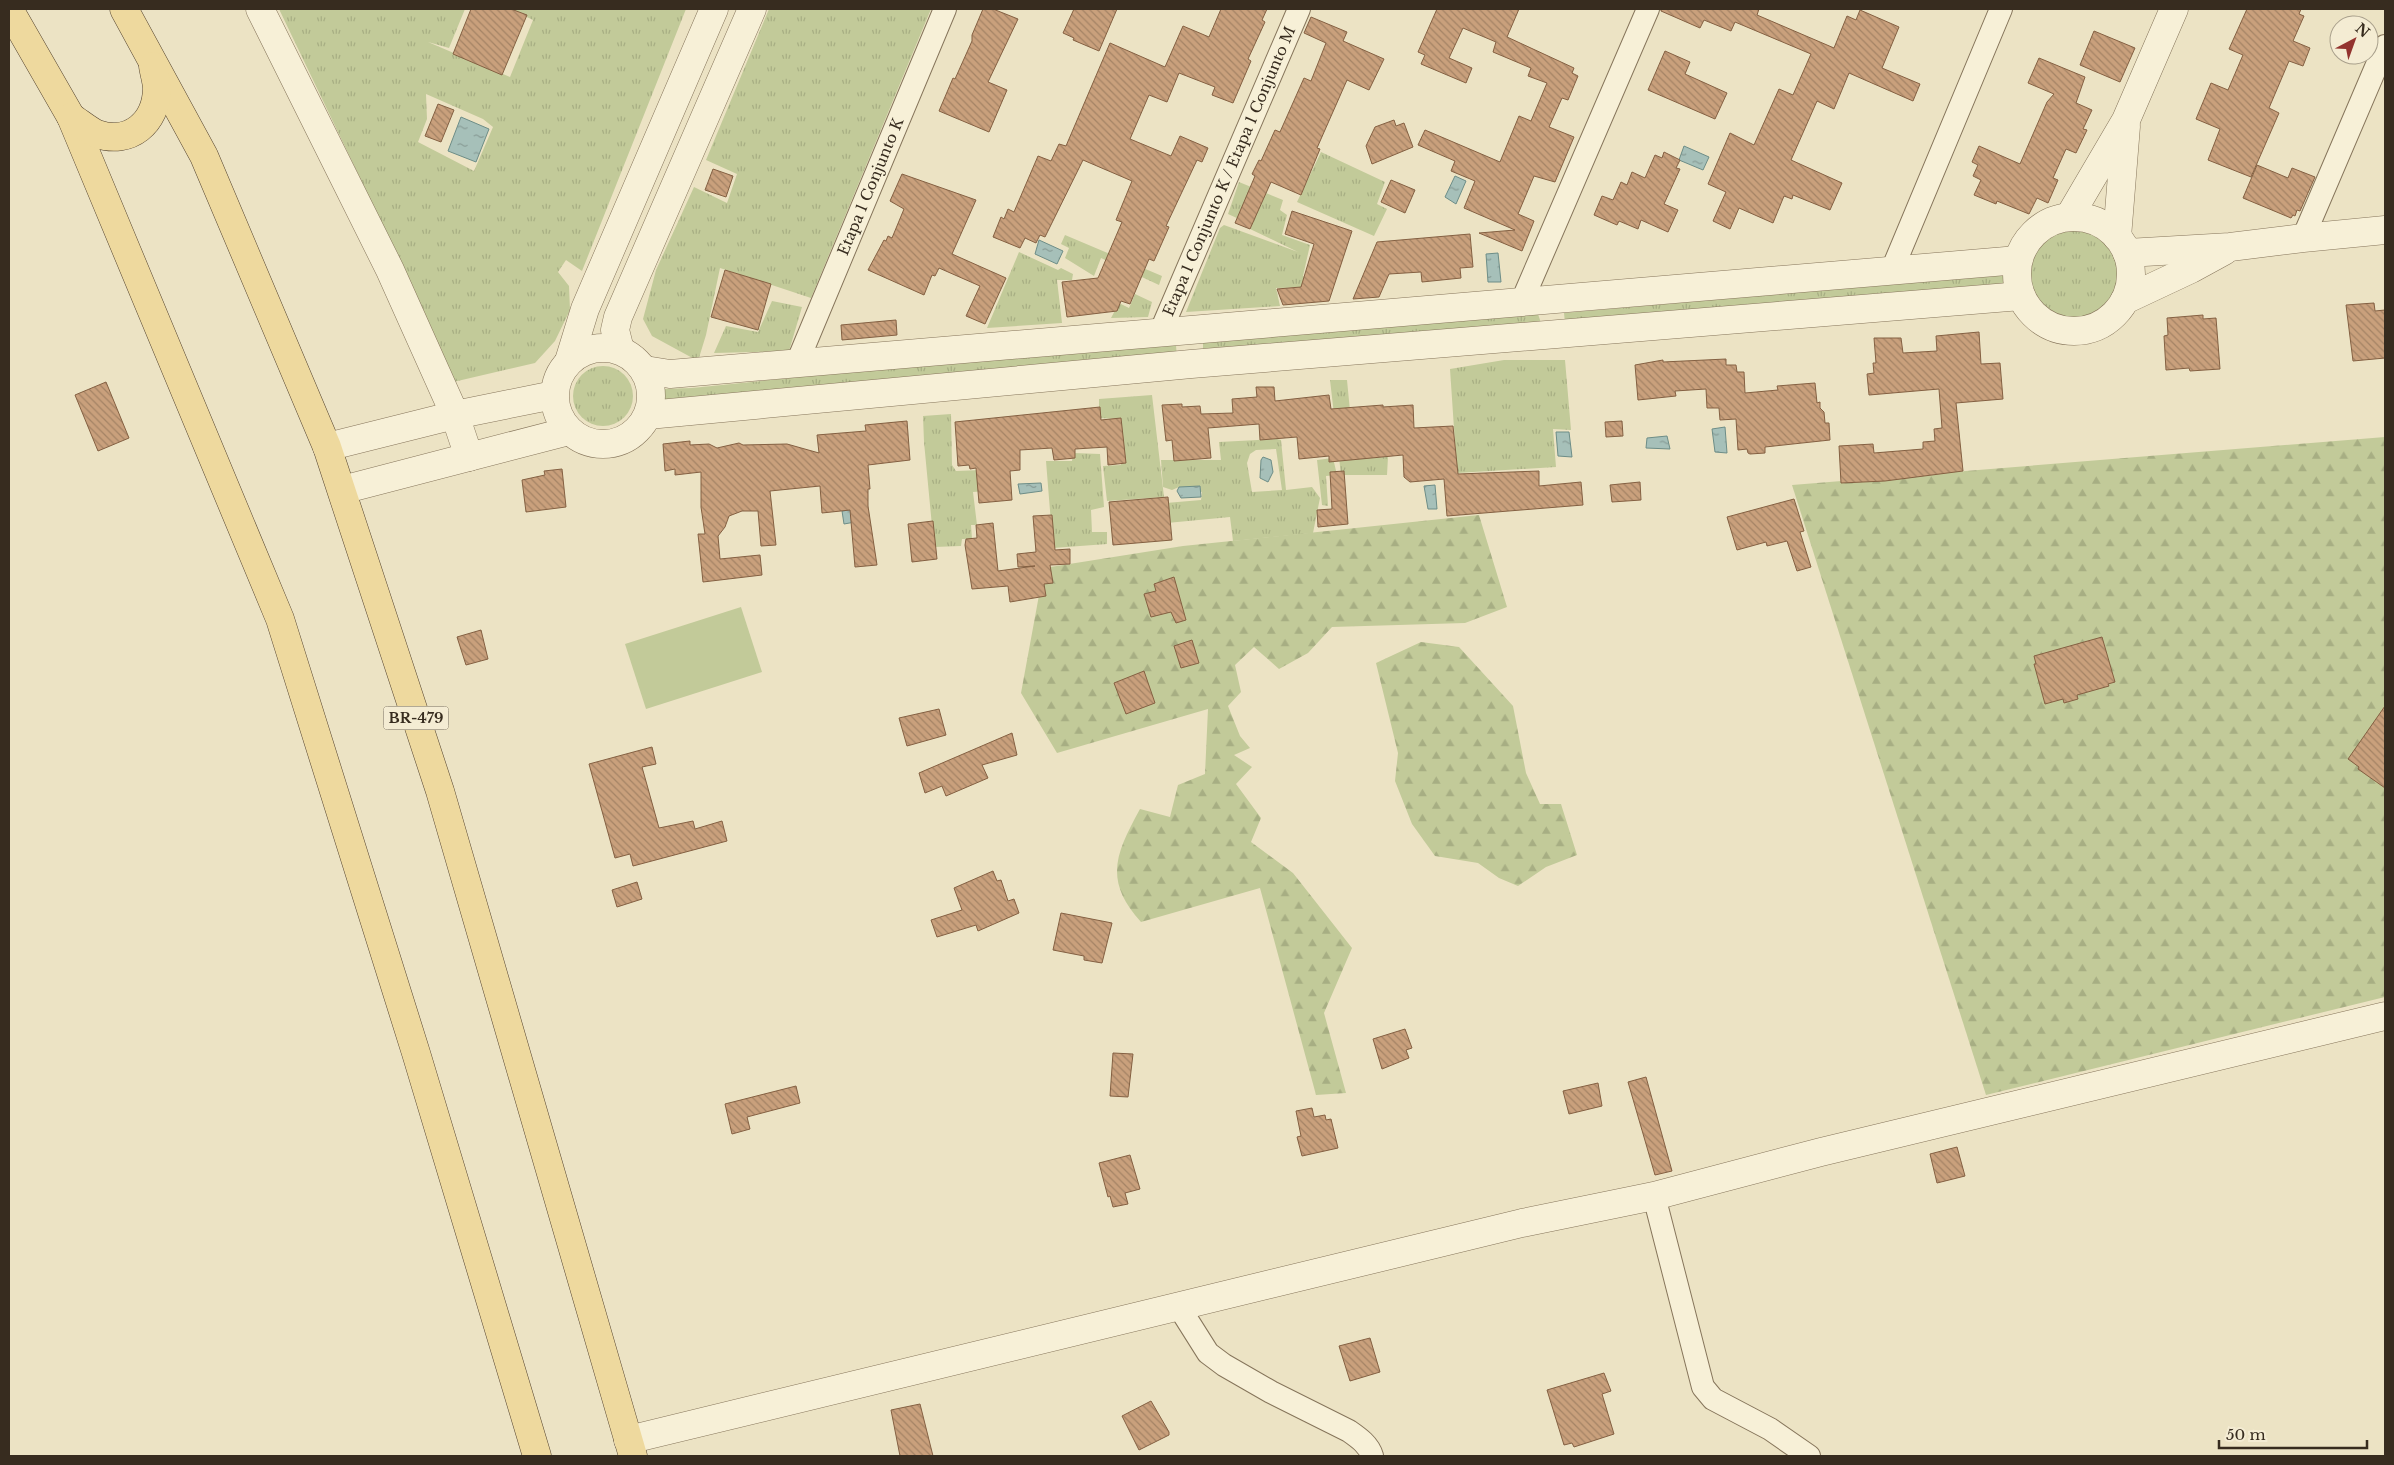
<svg xmlns="http://www.w3.org/2000/svg" width="2394" height="1465" font-family="'Libre Baskerville',serif">
	<style>
		.grass { fill: url(#grass-tufts); fill-rule: evenodd }
		.forest { fill: url(#forest-firs) }
		.pitch { fill: #c2ca99 }
		.water { fill: url(#water-ripples); stroke: #6d8d87 }
		.building { fill: url(#building-back-hatch); stroke: #846042 }
		.lines { fill: none; stroke-linecap: round; stroke-linejoin: round }
		.minor-casing { stroke: #86755b; stroke-width: 24 }
		.tertiary-casing { stroke: #86755b; stroke-width: 29 }
		.primary-casing { stroke: #54432f; stroke-width: 29 }
		.minor { stroke: #f7f0d7; stroke-width: 22 }
		.tertiary { stroke: #f7f0d7; stroke-width: 28 }
		.primary { stroke: #eed99e; stroke-width: 28 }
		.labels { text-anchor: middle; stroke-width: 4; stroke-linejoin: round; paint-order: stroke }
		.shield { fill: #f4ecd3; stroke: #706655; stroke-width: 1 }
		.shield-label { font-size: 14px; font-weight: bold; fill: #372c1f }
		.street-label { font-size: 15px; fill: #372c1f; stroke: #f4ecd3 }
	</style>
	<defs>
		<pattern id="grass-tufts" width="24" height="20" patternUnits="userSpaceOnUse" patternTransform="scale(1.25)"><rect width="24" height="20" fill="#c2ca99"/><path d="M3 7l-1-3M5 7V3M7 7l1-3M15 17l-1-3M17 17v-4M19 17l1-3" fill="none" stroke="#a7ae83"/></pattern>
		<pattern id="forest-firs" width="22" height="20" patternUnits="userSpaceOnUse" patternTransform="scale(1.25)"><rect width="22" height="20" fill="#c2ca99"/><path d="M5 1l3.5 6h-7zM16 11l3.5 6h-7z" fill="#a7ae83"/></pattern>
		<pattern id="water-ripples" width="26" height="14" patternUnits="userSpaceOnUse" patternTransform="scale(1.25)"><rect width="26" height="14" fill="#a6c0b9"/><path d="M2 4q2-2 4 0t4 0M15 11q2-2 4 0t4 0" fill="none" stroke="#889c96"/></pattern>
		<pattern id="building-back-hatch" width="6" height="6" patternUnits="userSpaceOnUse" patternTransform="scale(1.25)"><rect width="6" height="6" fill="#c9a07c"/><path d="M-1 5l2 2M0 0l6 6M5-1l2 2" fill="none" stroke="#a48365"/></pattern>
	</defs>
	<rect width="100%" height="100%" fill="#ece3c4"/>
	<g class="grass">
		<path d="M279,9h186l-16,39 -21,-6 82,35 23,-57 -22,-11h175l-104,262 -16,-11 -8,12 11,14 1,24 -15,31 -20,22 -86,20 -78,-182zM426,94l57,25 10,8 -19,44 -56,-29 9,-23z"/>
		<polygon points="769,9 931,9 811,298 720,268 706,335 698,361 652,336 643,319 656,270 694,187 727,203 737,174 706,160"/>
		<polygon points="1321,152 1385,182 1377,204 1387,209 1374,236 1297,202"/>
		<polygon points="1239,182 1283,200 1280,210 1287,215 1282,235 1310,245 1303,276 1325,287 1276,288 1280,306 1186,312 1220,228 1224,225 1298,252 1250,229 1252,225 1228,214"/>
		<circle cx="2074" cy="274" r="45"/>
		<polygon points="1065,235 1162,276 1159,285 1101,258 1094,276 1065,258 1069,248 1061,244"/>
		<polygon points="1019,252 1058,270 1061,268 1073,274 1072,280 1057,280 1062,323 987,328"/>
		<polygon points="2003,274 2004,287 1565,323 1564,313"/>
		<polygon points="1135,294 1152,302 1148,317 1111,318 1119,303 1129,308"/>
		<polygon points="772,301 802,307 789,351 714,353 726,326 758,332"/>
		<polygon points="1538,314 1541,323 1203,355 1203,342"/>
		<polygon points="1176,345 1177,359 661,401 661,389 692,388 819,375"/>
		<polygon points="1504,360 1565,360 1571,430 1553,429 1556,467 1457,473 1450,369"/>
		<circle cx="603" cy="396" r="30"/>
		<polygon points="1330,380 1347,380 1353,442 1351,458 1388,457 1387,475 1341,475"/>
		<polygon points="1152,395 1164,497 1107,501 1103,466 1121,465 1118,419 1099,418 1099,399"/>
		<polygon points="951,414 952,465 956,471 982,470 986,491 973,492 977,525 971,525 972,539 962,539 961,546 934,547 924,442 923,416"/>
		<path d="M1277,439l4,1 5,50 26,-3 8,11 -7,35 -80,8 -3,-24 -63,6 -1,-20 35,-3 1,-8 -23,-5 -7,3 -9,-3 -2,-27h60l-2,-18zM1276,449l6,41 -30,2 -5,-29 3,-9 6,-4z"/>
		<polygon points="1073,453 1100,454 1104,507 1091,510 1092,532 1107,532 1107,544 1053,548 1046,461 1072,461"/>
		<polygon points="1333,458 1337,475 1326,476 1328,506 1322,505 1317,460"/>
	</g>
	<g class="forest">
		<polygon points="2385,437 2385,997 1986,1095 1792,485"/>
		<path d="M1479,515l28,92 -42,16 -133,4 -24,26 -29,16 -25,-22 -19,18 6,27 -13,14 12,30 10,12 -16,7 18,12 -16,17 25,34 -10,24 42,31 59,75 -28,65 22,80 -30,2 -56,-207 -119,34c-38,-42 -25,-69 -1,-113l30,8 8,-32 27,-11 3,-65 -151,44 -36,-60 23,-125 139,-22z"/>
		<polygon points="1421,642 1459,647 1513,706 1526,773 1540,804 1561,804 1577,855 1546,867 1518,886 1499,878 1478,863 1435,856 1412,824 1395,781 1398,753 1376,663"/>
	</g>
	<polygon class="pitch" points="741,607 762,672 646,709 625,644"/>
	<g class="water">
		<polygon points="461,117 489,129 476,162 448,151"/>
		<polygon points="1684,146 1709,157 1703,170 1679,160"/>
		<polygon points="1455,176 1466,181 1456,204 1445,197"/>
		<polygon points="1039,240 1063,251 1057,264 1035,254"/>
		<polygon points="1498,253 1501,282 1488,282 1486,254"/>
		<polygon points="1725,427 1727,453 1715,452 1712,429"/>
		<polygon points="1556,432 1569,432 1572,457 1558,456"/>
		<polygon points="1667,436 1670,449 1646,448 1647,438"/>
		<polygon points="1263,457 1271,460 1273,472 1268,482 1260,478 1261,460"/>
		<polygon points="1041,483 1042,491 1020,494 1018,484"/>
		<polygon points="1435,485 1437,509 1428,509 1424,486"/>
		<polygon points="1200,486 1201,497 1181,498 1177,491 1179,487"/>
		<polygon points="863,508 866,520 844,524 842,511"/>
	</g>
	<g class="building">
		<polygon points="471,9 511,9 527,15 502,75 453,54"/>
		<polygon points="983,9 993,9 1018,19 988,82 1007,90 989,132 939,111 953,78 955,79 972,41 972,35"/>
		<polygon points="1074,9 1117,9 1099,51 1073,40 1074,38 1063,33"/>
		<polygon points="1221,9 1267,9 1262,20 1265,22 1248,59 1251,61 1233,103 1212,95 1215,87 1179,73 1167,102 1149,95 1130,139 1171,156 1180,136 1208,148 1202,162 1197,160 1166,226 1169,227 1154,261 1149,259 1130,304 1121,301 1117,311 1067,317 1062,282 1098,278 1122,222 1116,220 1132,181 1083,160 1045,237 1040,235 1036,243 1025,238 1020,248 993,237 1001,217 1004,219 1008,209 1014,212 1038,156 1051,161 1059,144 1066,146 1110,43 1165,67 1183,26 1209,37"/>
		<polygon points="1437,9 1519,9 1507,37 1574,68 1572,73 1578,76 1568,100 1562,98 1549,127 1574,137 1555,182 1534,176 1518,214 1534,221 1522,251 1479,233 1515,230 1464,208 1475,181 1451,171 1455,161 1418,145 1425,130 1500,162 1519,116 1531,121 1547,83 1528,76 1531,68 1493,52 1496,42 1463,28 1449,58 1472,68 1466,83 1421,64 1425,55 1418,52"/>
		<polygon points="1661,9 1759,9 1757,15 1834,48 1847,16 1856,20 1860,10 1899,27 1882,68 1920,84 1913,101 1849,73 1834,109 1817,101 1791,160 1842,183 1830,210 1793,195 1792,199 1784,196 1773,223 1739,208 1730,229 1713,221 1726,192 1708,184 1730,133 1754,145 1779,89 1793,95 1811,54 1735,22 1731,31 1704,20 1700,28 1661,11"/>
		<polygon points="2247,9 2301,9 2299,14 2304,16 2293,41 2310,48 2303,66 2289,61 2269,108 2279,113 2251,177 2208,160 2220,129 2196,119 2211,83 2228,90 2243,55 2229,49"/>
		<polygon points="1311,17 1347,32 1343,41 1384,59 1369,90 1347,80 1317,148 1320,149 1301,195 1271,182 1250,229 1235,223 1255,176 1252,174 1259,160 1261,161 1275,130 1280,132 1304,78 1311,81 1326,43 1304,33"/>
		<polygon points="2094,31 2135,48 2120,82 2080,65"/>
		<polygon points="1665,51 1690,62 1685,74 1727,93 1715,119 1648,90"/>
		<polygon points="2039,58 2085,77 2076,103 2092,110 2083,129 2087,130 2076,153 2066,149 2053,178 2058,180 2048,203 2037,198 2029,214 1997,201 1996,204 1974,195 1981,180 1973,176 1978,165 1972,162 1979,146 2020,164 2047,102 2054,94 2028,83"/>
		<polygon points="438,104 454,110 441,142 425,136"/>
		<polygon points="1394,120 1396,126 1404,123 1413,147 1372,164 1366,146 1375,127"/>
		<polygon points="1664,152 1680,160 1676,168 1680,169 1664,204 1678,210 1668,232 1641,220 1638,229 1619,221 1617,225 1594,215 1602,196 1613,200 1621,182 1627,185 1632,172 1645,178 1655,155 1662,158"/>
		<polygon points="2257,165 2288,178 2292,168 2315,177 2300,211 2297,210 2295,216 2293,215 2291,218 2243,198"/>
		<polygon points="713,169 733,176 726,197 705,190"/>
		<polygon points="902,174 976,200 952,254 1006,278 985,324 966,316 980,286 939,268 935,276 932,275 924,295 868,270 884,240 886,241 888,236 892,238 904,209 890,201"/>
		<polygon points="1391,180 1415,190 1405,213 1381,202"/>
		<polygon points="1292,211 1352,231 1329,301 1283,305 1277,289 1301,287 1314,244 1285,234"/>
		<polygon points="1470,234 1473,267 1460,268 1461,278 1422,282 1421,272 1389,274 1379,297 1353,299 1377,242"/>
		<polygon points="725,270 771,284 758,330 711,317"/>
		<polygon points="2374,303 2375,311 2385,310 2385,358 2353,361 2346,305"/>
		<polygon points="2203,315 2203,319 2216,318 2220,369 2190,371 2189,368 2166,370 2164,336 2168,335 2167,318"/>
		<polygon points="896,320 897,335 842,340 841,325"/>
		<polygon points="1979,332 1981,364 2000,363 2003,399 1956,403 1963,471 1885,481 1841,483 1839,446 1873,444 1874,453 1923,449 1923,442 1935,441 1934,429 1942,428 1939,389 1869,395 1867,374 1874,373 1873,363 1876,363 1874,338 1901,338 1903,353 1937,351 1936,336"/>
		<polygon points="1726,359 1726,365 1736,365 1737,372 1744,372 1745,393 1778,390 1777,386 1815,383 1817,403 1820,402 1820,408 1824,412 1825,423 1829,423 1830,440 1765,447 1765,453 1750,454 1748,453 1747,449 1738,450 1736,419 1720,420 1719,408 1707,408 1706,389 1675,391 1676,396 1638,400 1635,365 1663,360 1663,362"/>
		<polygon points="106,382 129,438 98,451 75,395"/>
		<polygon points="1256,387 1274,387 1275,401 1329,395 1331,409 1383,405 1383,407 1413,405 1414,428 1453,426 1458,474 1539,471 1539,486 1581,482 1583,505 1447,516 1444,479 1410,482 1404,477 1403,455 1329,462 1329,456 1299,459 1297,437 1260,440 1259,424 1208,428 1211,458 1174,461 1172,440 1166,441 1162,405 1182,404 1182,407 1200,406 1201,414 1233,413 1232,399 1257,397"/>
		<polygon points="1100,407 1101,420 1121,418 1126,463 1108,465 1107,447 1075,449 1075,458 1054,460 1052,448 1020,450 1020,470 1010,471 1012,500 979,503 976,468 970,469 969,465 958,466 955,422"/>
		<polygon points="907,421 910,460 868,465 870,489 868,489 868,506 877,565 855,567 850,510 822,513 820,486 770,491 776,545 761,546 758,511 742,511 729,516 725,527 718,536 720,559 760,555 762,575 703,582 698,534 705,534 701,507 701,472 675,475 675,469 665,471 663,444 690,441 690,445 709,444 717,448 739,443 743,445 787,444 819,453 817,435 866,431 865,425"/>
		<polygon points="1622,421 1623,436 1606,437 1605,422"/>
		<polygon points="562,469 566,507 526,512 522,480 545,475 544,471"/>
		<polygon points="1344,471 1348,524 1318,527 1317,510 1332,509 1330,472"/>
		<polygon points="1640,482 1641,500 1612,502 1610,485"/>
		<polygon points="1168,497 1172,540 1113,545 1109,502"/>
		<polygon points="1794,499 1804,531 1800,532 1811,567 1797,571 1787,541 1767,546 1766,542 1737,550 1727,517"/>
		<polygon points="1052,515 1055,550 1070,549 1070,564 1050,565 1053,583 1044,584 1046,596 1010,602 1008,586 972,589 965,545 966,539 977,538 976,525 993,523 998,571 1035,566 1018,567 1017,554 1036,552 1033,516"/>
		<polygon points="933,521 937,559 912,562 908,524"/>
		<polygon points="1174,577 1186,620 1176,623 1171,612 1151,617 1144,594 1156,591 1154,584"/>
		<polygon points="481,630 488,659 466,665 457,637"/>
		<polygon points="2102,637 2115,682 2108,684 2109,686 2077,695 2078,699 2064,703 2063,699 2045,704 2034,664 2036,664 2034,656"/>
		<polygon points="1192,640 1199,663 1181,668 1174,646"/>
		<polygon points="1144,671 1155,703 1126,714 1114,683"/>
		<polygon points="2385,706 2385,788 2358,769 2359,767 2348,759"/>
		<polygon points="939,709 946,735 907,746 899,718"/>
		<polygon points="1012,733 1017,755 982,765 988,778 946,796 942,786 925,793 919,773"/>
		<polygon points="652,747 656,764 642,767 659,828 693,821 695,829 722,821 727,841 633,866 630,854 615,858 589,764"/>
		<polygon points="993,871 997,881 1001,880 1008,901 1014,899 1019,913 978,931 976,925 937,937 931,920 962,910 954,888"/>
		<polygon points="637,882 642,899 617,907 612,890"/>
		<polygon points="1061,913 1112,923 1102,963 1084,960 1084,956 1053,950"/>
		<polygon points="1405,1029 1412,1048 1406,1050 1409,1058 1382,1069 1373,1039"/>
		<polygon points="1113,1053 1133,1054 1128,1097 1110,1096"/>
		<polygon points="1646,1077 1672,1171 1655,1175 1628,1082"/>
		<polygon points="1598,1083 1602,1106 1569,1114 1563,1091"/>
		<polygon points="796,1086 800,1103 747,1117 750,1129 732,1134 725,1104"/>
		<polygon points="1312,1108 1314,1117 1325,1115 1326,1120 1331,1119 1338,1148 1302,1156 1297,1137 1301,1136 1296,1111"/>
		<polygon points="1957,1147 1965,1176 1937,1183 1930,1154"/>
		<polygon points="1130,1155 1140,1189 1125,1193 1128,1204 1113,1207 1110,1196 1108,1197 1099,1163"/>
		<polygon points="1370,1338 1380,1372 1350,1381 1339,1346"/>
		<polygon points="1604,1373 1611,1391 1602,1394 1614,1434 1574,1447 1572,1443 1564,1445 1547,1390"/>
		<polygon points="1151,1401 1169,1432 1169,1435 1139,1450 1122,1416"/>
		<polygon points="920,1404 933,1456 900,1456 891,1410"/>
	</g>
	<g class="lines">
		<defs>
			<g id="minor">
				<polyline points="2303,238 2385,46"/>
				<polyline points="1892,270 2001,9"/>
				<polyline points="1522,301 1648,9"/>
				<path id="s1" d="M1160,333l139,-324"/>
				<path id="s2" d="M797,363l148,-354"/>
				<polyline points="1654,1196 1703,1387 1713,1399 1770,1429 1809,1456"/>
				<path d="M1179,1307l29,46 16,12 47,27 78,39c10,7 20,14 23,25"/>
			</g>
			<g id="tertiary">
				<polyline points="260,9 390,270 455,415 469,457"/>
				<polyline points="2069,217 2126,120 2174,9"/>
				<circle cx="2074" cy="274" r="57"/>
				<polyline points="2117,237 2126,126"/>
				<polyline points="2127,253 2230,247 2303,238 2385,230"/>
				<polyline points="2125,300 2191,269 2224,251"/>
				<circle cx="603" cy="396" r="48"/>
				<polyline points="620,350 615,330 618,317 752,9"/>
				<polyline points="569,361 585,309 714,9"/>
				<polyline points="645,370 670,374 2018,260"/>
				<polyline points="648,415 1191,364 2021,296"/>
				<polyline points="327,447 455,415 554,395"/>
				<polyline points="342,490 569,431"/>
				<polyline points="628,1440 1522,1223 1654,1196 1821,1152 2385,1016"/>
			</g>
			<g id="primary">
				<polyline points="9,9 71,117 280,619 416,1053 537,1456"/>
				<polyline points="124,9 204,156 327,447 440,791 633,1456"/>
				<path d="M71,117c8,5 17,13 26,17 33,11 59,-11 60,-45 0,-7 -3,-16 -4,-23"/>
			</g>
		</defs>
		<use href="#minor" class="minor-casing"/>
		<use href="#tertiary" class="tertiary-casing"/>
		<use href="#primary" class="primary-casing"/>
		<use href="#minor" class="minor"/>
		<use href="#tertiary" class="tertiary"/>
		<use href="#primary" class="primary"/>
	</g>
	<g class="labels">
		<rect class="shield" x="383.5" y="706.5" width="65" height="23" rx="4"/>
		<g class="shield-label">
			<text x="416" y="723">BR-479</text>
		</g>
		<g class="street-label">
			<text dy="5" stroke="none"><textPath href="#s1" startOffset="176">Etapa 1 Conjunto K / Etapa 1 Conjunto M</textPath></text>
			<text dy="5" stroke="none"><textPath href="#s2" startOffset="191">Etapa 1 Conjunto K</textPath></text>
		</g>
	</g>
	<rect width="2394" height="1465" fill="none" stroke="#372c1f" stroke-width="20"/>
	<g transform="translate(2354 40) rotate(41)"><circle r="24" fill="#f4ecd3" stroke="#a89f8b"/>
	<path d="M0-4L9 19L0 12L-9 19Z" fill="#93332e"/>
	<text y="-8" font-size="14" font-weight="bold" text-anchor="middle" fill="#372c1f">N</text>
	</g>
	<path d="M2219 1440v8h148v-8" fill="none" stroke="#372c1f" stroke-width="2.5"/>
	<text x="2226" y="1440" font-size="15" fill="#372c1f" stroke="#f4ecd3" stroke-width="4" paint-order="stroke">50 m</text>
</svg>
